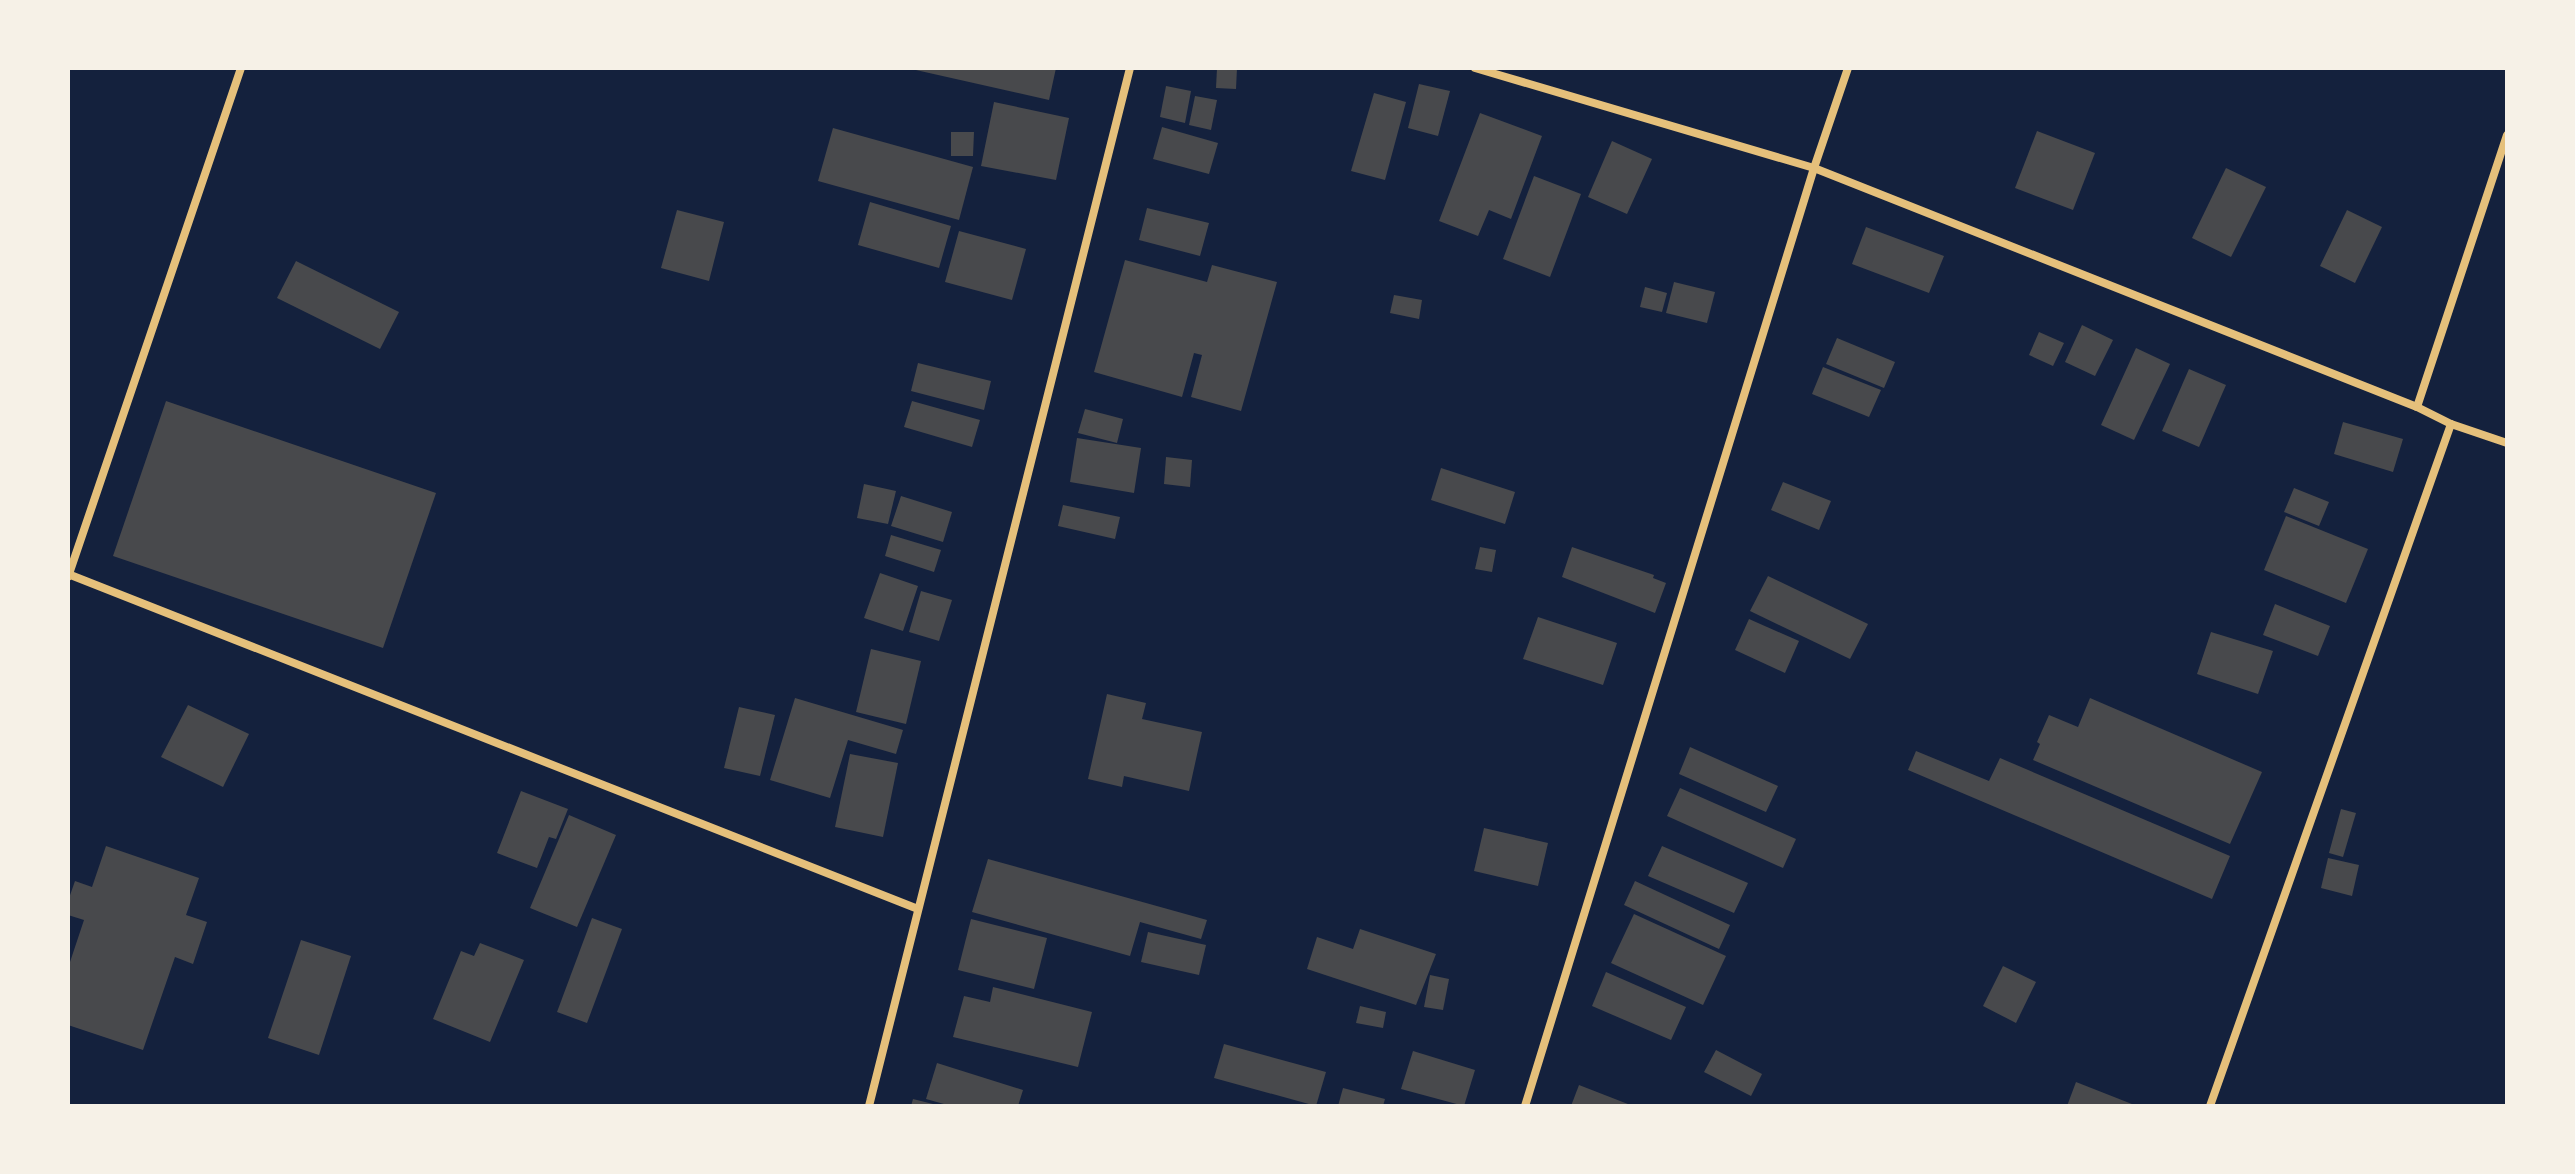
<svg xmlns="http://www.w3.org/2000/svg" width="2575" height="1174" font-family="Signika,sans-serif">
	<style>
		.building { fill: #48494c }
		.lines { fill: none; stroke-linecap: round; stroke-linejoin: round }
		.minor { stroke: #e5c07b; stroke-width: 8 }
	</style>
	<rect width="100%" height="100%" fill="#14213d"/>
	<g class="building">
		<polygon points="907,68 1056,68 1049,100"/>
		<polygon points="1217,68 1237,68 1236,89 1216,88"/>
		<polygon points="1419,84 1450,91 1438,136 1408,128"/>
		<polygon points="1166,86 1191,91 1185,123 1160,117"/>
		<polygon points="1374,93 1406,102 1385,180 1351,171"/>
		<polygon points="1195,96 1217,100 1211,130 1189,125"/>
		<polygon points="994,102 1069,118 1056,180 981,166"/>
		<polygon points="1480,113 1542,136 1511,219 1489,210 1478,236 1439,221"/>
		<polygon points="1162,127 1218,143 1209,174 1153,159"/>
		<polygon points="833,128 973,167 959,220 818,181"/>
		<polygon points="2037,131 2095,153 2073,210 2015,188"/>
		<polygon points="951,132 974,132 973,156 951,156"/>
		<polygon points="1612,141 1652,159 1627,214 1588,197"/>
		<polygon points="2226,168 2266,187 2231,257 2192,238"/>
		<polygon points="1534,176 1581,194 1550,277 1503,259"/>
		<polygon points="870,202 951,226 939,268 858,245"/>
		<polygon points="1147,208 1209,223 1200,256 1139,240"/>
		<polygon points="677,210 724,222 709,281 661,268"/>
		<polygon points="2347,210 2382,227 2355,283 2320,266"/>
		<polygon points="1866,227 1944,256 1929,293 1852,264"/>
		<polygon points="959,231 1026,249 1012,300 945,282"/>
		<polygon points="1125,260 1207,282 1212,265 1277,282 1241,411 1191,397 1202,355 1194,353 1182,397 1094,372"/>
		<polygon points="296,261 399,312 380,349 277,298"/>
		<polygon points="1674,282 1715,292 1707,323 1666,313"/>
		<polygon points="1645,287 1667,293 1662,312 1640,307"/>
		<polygon points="1394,295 1422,300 1419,319 1390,313"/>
		<polygon points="2082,325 2113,340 2095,376 2065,362"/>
		<polygon points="2039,332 2064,343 2053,366 2029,355"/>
		<polygon points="1837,338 1895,362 1884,388 1826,364"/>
		<polygon points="2136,348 2170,364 2134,440 2101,425"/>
		<polygon points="918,363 991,381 984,410 911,391"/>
		<polygon points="1823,367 1881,390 1869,417 1812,394"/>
		<polygon points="2189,369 2226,385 2199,447 2162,431"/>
		<polygon points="166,401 436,493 383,648 113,556"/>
		<polygon points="912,401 980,420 972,447 904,427"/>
		<polygon points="1085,409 1123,419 1117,443 1078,433"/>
		<polygon points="2343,422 2403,439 2393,472 2334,454"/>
		<polygon points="1077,438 1141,448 1134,493 1070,482"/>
		<polygon points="1166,457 1192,460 1190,487 1164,484"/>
		<polygon points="1441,468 1515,492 1505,524 1431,500"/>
		<polygon points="1783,482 1831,501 1819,530 1771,510"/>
		<polygon points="864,484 896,491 888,524 857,518"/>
		<polygon points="2294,488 2329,502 2319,526 2284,512"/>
		<polygon points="901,496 952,512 943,542 891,526"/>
		<polygon points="1063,505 1120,517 1115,539 1058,526"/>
		<polygon points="2286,516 2368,549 2346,603 2264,570"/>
		<polygon points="891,535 941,550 934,572 885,556"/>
		<polygon points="1480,547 1496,550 1492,572 1475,569"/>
		<polygon points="1572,547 1654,575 1653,578 1666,583 1655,613 1562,577"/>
		<polygon points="880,573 918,586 903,631 864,618"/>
		<polygon points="1768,576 1868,624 1850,659 1750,611"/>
		<polygon points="921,591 952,600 939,641 909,632"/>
		<polygon points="2275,604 2330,626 2318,656 2263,635"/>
		<polygon points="1538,617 1617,643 1603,685 1523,659"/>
		<polygon points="1749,619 1799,641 1785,673 1735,650"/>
		<polygon points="2211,632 2273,651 2258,694 2197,674"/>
		<polygon points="871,649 921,661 906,724 856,712"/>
		<polygon points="1107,694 1146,703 1142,719 1202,732 1189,791 1124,776 1122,787 1088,779"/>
		<polygon points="795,698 903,730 896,754 848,740 830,798 770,780"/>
		<polygon points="2090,698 2262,772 2230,844 2033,760 2040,744 2037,742 2049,715 2078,727"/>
		<polygon points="188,705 249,734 223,787 161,757"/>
		<polygon points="739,707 775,715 760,776 724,768"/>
		<polygon points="1690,747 1778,786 1766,812 1679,774"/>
		<polygon points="1916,751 1989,781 2000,758 2230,856 2212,899 1908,770"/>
		<polygon points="850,754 898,763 883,837 835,827"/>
		<polygon points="1680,788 1796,839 1783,868 1667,816"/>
		<polygon points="521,791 568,809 556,839 549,837 537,868 497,853"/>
		<polygon points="2341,809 2356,813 2343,857 2329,853"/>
		<polygon points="569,815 616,835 577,927 530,908"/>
		<polygon points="1484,828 1548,843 1538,886 1474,871"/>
		<polygon points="106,846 199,878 186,915 207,922 193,964 175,957 143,1050 68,1025 68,968 84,920 68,915 68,901 75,881 92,887"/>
		<polygon points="1662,846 1748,883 1734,913 1648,876"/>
		<polygon points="2328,858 2359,865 2352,896 2321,888"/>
		<polygon points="988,859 1207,920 1201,939 1140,922 1130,956 972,912"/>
		<polygon points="1635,881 1730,925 1719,949 1624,905"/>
		<polygon points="1634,914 1726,956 1703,1005 1611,963"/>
		<polygon points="592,918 622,929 587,1023 557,1012"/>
		<polygon points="971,919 1047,938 1034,989 958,970"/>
		<polygon points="1360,929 1436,954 1416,1005 1307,969 1317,937 1353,949"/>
		<polygon points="1148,932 1206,945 1199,975 1141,962"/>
		<polygon points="301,940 351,956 319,1055 268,1038"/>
		<polygon points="480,943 524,960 490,1042 433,1019 461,951 474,956"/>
		<polygon points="2003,966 2036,982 2016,1023 1983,1006"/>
		<polygon points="1606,972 1686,1007 1671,1040 1592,1006"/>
		<polygon points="1430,975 1449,979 1443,1010 1424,1007"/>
		<polygon points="993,987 1092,1012 1078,1067 953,1037 964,996 990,1002"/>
		<polygon points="1360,1006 1386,1012 1383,1028 1356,1023"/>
		<polygon points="1224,1044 1326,1072 1316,1106 1214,1078"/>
		<polygon points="1716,1050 1762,1074 1751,1096 1704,1072"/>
		<polygon points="1413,1051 1475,1070 1464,1106 1401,1089"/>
		<polygon points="937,1063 1023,1090 1018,1106 951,1106 926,1099"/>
		<polygon points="2076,1082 2137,1106 2067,1106"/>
		<polygon points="1579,1085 1633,1106 1571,1106"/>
		<polygon points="1343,1088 1385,1099 1383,1106 1338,1106"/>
		<polygon points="913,1099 937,1105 937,1106 911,1106"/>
	</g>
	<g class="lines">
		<g class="minor">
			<polyline points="1475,68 1814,168 2417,407 2451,424 2507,443"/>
			<polyline points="2417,407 2507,135"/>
			<polyline points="68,574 918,909"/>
			<polyline points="68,577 241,68"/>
			<polyline points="869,1106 1130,68"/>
			<polyline points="1525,1106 1814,168 1848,68"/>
			<polyline points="2210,1106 2451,424"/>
		</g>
	</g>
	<rect width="2575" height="1174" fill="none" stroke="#f6f1e7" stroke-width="140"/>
</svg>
